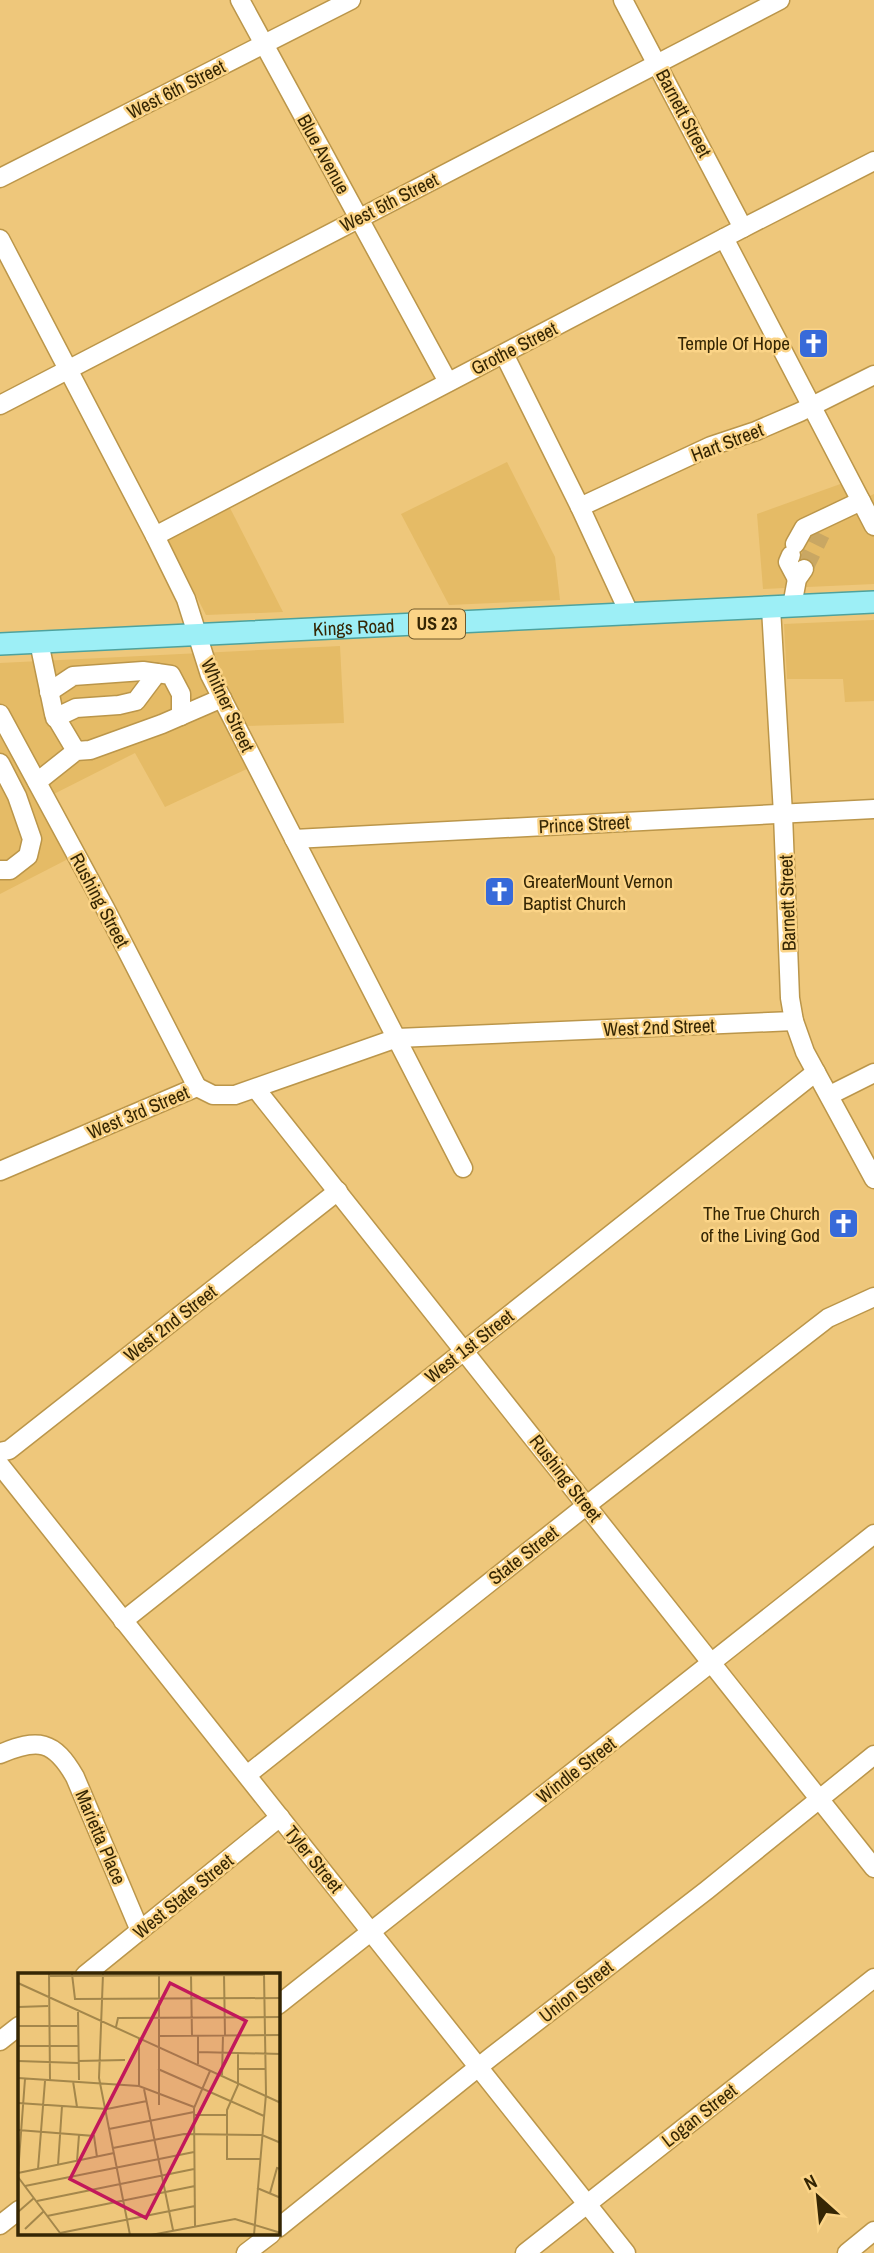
<svg xmlns="http://www.w3.org/2000/svg" width="874" height="2253" font-family="'Archivo Narrow',sans-serif">
	<style>
		.built { fill: #e5bb66 }
		.lines { fill: none; stroke-linecap: round; stroke-linejoin: round }
		.minor-tunnel { stroke: #c9a763; stroke-width: 18; stroke-dasharray: 18 9; stroke-linecap: butt }
		.minor-casing { stroke: #bb964a; stroke-width: 21 }
		.major-casing { stroke: #4ea29d; stroke-width: 24 }
		.minor { stroke: #fff; stroke-width: 18 }
		.major { stroke: #9deff6; stroke-width: 21 }
		.labels { text-anchor: middle; stroke-width: 5; stroke-linejoin: round; paint-order: stroke }
		.shield { fill: #fbd487; stroke: #705a2b; stroke-width: 2 }
		.shield-label { font-size: 18px; font-weight: bold; fill: #352604 }
		.street-label { font-size: 19px; fill: #352604; stroke: #fbd487 }
		.poi-label { font-size: 19px; fill: #352604; stroke: #fbd487; text-anchor: end }
		.inset-road { fill: none; stroke: #a4874b; stroke-width: 2 }
		.view { fill: #c2185b; fill-opacity: 0.15; stroke: #c2185b; stroke-width: 3.5 }
		.inset-edge { fill: none; stroke: #352604; stroke-width: 3.5 }
	</style>
	<rect width="100%" height="100%" fill="#eec77b"/>
	<g class="built">
		<polygon points="507,462 555,557 560,600 449,605 401,514"/>
		<polygon points="857,478 867,497 874,494 874,584 763,589 757,514"/>
		<polygon points="230,508 283,612 206,615 167,539"/>
		<polygon points="874,620 874,701 845,702 843,679 787,679 784,624"/>
		<polygon points="340,646 344,723 244,726 262,762 165,807 135,753 38,802 68,859 0,894 0,663"/>
	</g>
	<g class="lines">
		<polyline class="minor-tunnel" points="804,569 821,534"/>
		<defs>
			<g id="minor">
				<polyline points="240,0 448,382"/>
				<polyline points="623,0 743,228"/>
				<polyline points="0,178 351,0"/>
				<polyline points="724,238 874,526"/>
				<polyline points="0,239 155,536 186,599 210,675 463,1168"/>
				<polyline points="504,354 580,507 630,615"/>
				<polyline points="0,405 780,0"/>
				<polyline points="580,507 711,446 756,431 800,412 874,375"/>
				<polyline points="155,536 743,228 874,161"/>
				<polyline points="795,544 804,528 861,501"/>
				<polyline points="791,555 788,562 797,579"/>
				<polyline points="792,606 797,579 804,569"/>
				<polyline points="771,608 783,814 790,998 794,1021 805,1052 874,1179"/>
				<polyline points="39,642 54,714 76,751"/>
				<polyline points="49,692 73,676 143,671 171,675 181,694 181,716"/>
				<polyline points="0,714 105,908 197,1087"/>
				<polyline points="55,718 76,708 119,705 136,701 157,673"/>
				<polyline points="0,763 17,796 32,839 28,856 10,870 0,870"/>
				<polyline points="37,782 76,751 90,750 162,724 222,698"/>
				<polyline points="294,839 874,809"/>
				<polyline points="256,1089 874,1868"/>
				<polyline points="830,1095 874,1073"/>
				<polyline points="0,1171 197,1087 213,1095 235,1095 397,1038 794,1021"/>
				<polyline points="0,1452 9,1450 338,1191"/>
				<polyline points="0,1465 626,2253"/>
				<polyline points="123,1621 816,1072"/>
				<path d="M0,1754c38,-16 54,-14 75,23l65,154"/>
				<polyline points="247,1775 587,1505 828,1318 874,1297"/>
				<polyline points="85,1975 280,1817"/>
				<polyline points="278,2005 874,1534"/>
				<polyline points="0,2041 19,2026"/>
				<polyline points="0,2225 19,2210"/>
				<polyline points="278,2228 491,2057 707,1890 874,1755"/>
				<polyline points="246,2253 271,2234"/>
				<polyline points="525,2253 874,1978"/>
				<polyline points="847,2253 874,2231"/>
			</g>
			<g id="major">
				<path id="s1" d="M0,644l874,-42"/>
			</g>
		</defs>
		<use href="#minor" class="minor-casing"/>
		<use href="#major" class="major-casing"/>
		<use href="#minor" class="minor"/>
		<use href="#major" class="major"/>
	</g>
	<defs>
		<symbol id="church-square" viewBox="-11 -11 22 22"><rect x="-9" y="-9" width="18" height="18" rx="4" fill="#386ad9" stroke="#fbd487"/><path d="M-1.2-6h2.4v3.5h3.3v2.4h-3.3V6h-2.4V-.1h-3.3v-2.4h3.3Z" fill="#fff"/></symbol>
	</defs>
	<g fill-rule="evenodd">
		<use href="#church-square" x="796" y="326" width="35" height="35"/>
		<use href="#church-square" x="482" y="874" width="35" height="35"/>
		<use href="#church-square" x="826" y="1206" width="35" height="35"/>
	</g>
	<g class="labels">
		<rect class="shield" x="409" y="609.5" width="56" height="29" rx="5"/>
		<g class="shield-label">
			<text x="437" y="630">US 23</text>
		</g>
		<g class="street-label">
			<text transform="translate(176 89) rotate(-27)" y="7">West 6th Street</text>
			<text transform="translate(684 113) rotate(62)" y="7">Barnett Street</text>
			<text transform="translate(324 154) rotate(61)" y="7">Blue Avenue</text>
			<text transform="translate(389 202) rotate(-27)" y="7">West 5th Street</text>
			<text transform="translate(514 348) rotate(-27)" y="7">Grothe Street</text>
			<text transform="translate(727 442) rotate(-21)" y="7">Hart Street</text>
			<text dy="7" stroke="none"><textPath href="#s1" startOffset="354">Kings Road</textPath></text>
			<text transform="translate(228 705) rotate(65)" y="7">Whitner Street</text>
			<text transform="translate(584 824) rotate(-3)" y="7">Prince Street</text>
			<text transform="translate(100 900) rotate(62)" y="7">Rushing Street</text>
			<text transform="translate(787 903) rotate(-92)" y="7">Barnett Street</text>
			<text transform="translate(659 1027) rotate(-2)" y="7">West 2nd Street</text>
			<text transform="translate(138 1112) rotate(-23)" y="7">West 3rd Street</text>
			<text transform="translate(170 1323) rotate(-38)" y="7">West 2nd Street</text>
			<text transform="translate(469 1346) rotate(-38)" y="7">West 1st Street</text>
			<text transform="translate(566 1478) rotate(52)" y="7">Rushing Street</text>
			<text transform="translate(523 1555) rotate(-38)" y="7">State Street</text>
			<text transform="translate(576 1770) rotate(-38)" y="7">Windle Street</text>
			<text transform="translate(101 1837) rotate(67)" y="7">Marietta Place</text>
			<text transform="translate(314 1859) rotate(51)" y="7">Tyler Street</text>
			<text transform="translate(183 1896) rotate(-39)" y="7">West State Street</text>
			<text transform="translate(576 1991) rotate(-38)" y="7">Union Street</text>
			<text transform="translate(699 2115) rotate(-38)" y="7">Logan Street</text>
		</g>
		<g class="poi-label">
			<text x="790" y="350">Temple Of Hope</text>
			<text x="523" y="888" text-anchor="start">GreaterMount Vernon<tspan x="523" dy="22">Baptist Church</tspan></text>
			<text x="820" y="1220">The True Church<tspan x="820" dy="22">of the Living God</tspan></text>
		</g>
	</g>
	<g transform="translate(18 1973)">
		<rect width="262" height="262" fill="#eec77b"/>
		<path class="inset-road" d="M31,1l1,106M54,1l3,25 206,-1M85,1l-4,104 31,157M173,2l1,61M206,2l1,60M31,3l215,-1M0,10l263,120M0,34l30,-1M60,37l1,70M0,53h59M98,54l2,-9 163,-1M142,63l121,-1M0,73h60M180,79l83,2M220,81v31l-11,25v49h33M0,88l60,2M60,88l47,-1M180,91v-28M140,96l106,47M221,96h27M204,102l1,-40M0,105l121,8 55,21M55,108l4,26M121,113v-48M126,116l29,141M0,130l89,6 40,-8M141,132v-131M176,142h32M91,156l85,-17M0,157l76,6 3,21M95,175l71,-14 78,1 19,8M59,188l2,-26M40,192l4,-59M20,196l7,-88M0,200l96,-20M0,200l7,-94M0,204l42,56M7,213l169,-34M239,215l24,10M252,220l7,-25 4,1M19,228l157,-32M0,239l16,-14M29,243l148,-30M177,253l-1,-118 16,-37M7,256l19,-18M42,260l135,-27M133,262l84,-16 46,14M236,262l12,-141 -2,-120"/>
		<path class="view" d="M152,10l76,38 -100,197 -76,-39z"/>
		<rect width="262" height="262" class="inset-edge"/>
	</g>
	<g transform="translate(818 2197) rotate(333)" stroke="#fbd487" stroke-width="5" paint-order="stroke">
	<path d="M0-5L12 26L0 18L-12 26Z" fill="#352604"/>
	<text y="-10" font-size="19" font-weight="bold" text-anchor="middle" fill="#352604">N</text>
	</g>
</svg>
